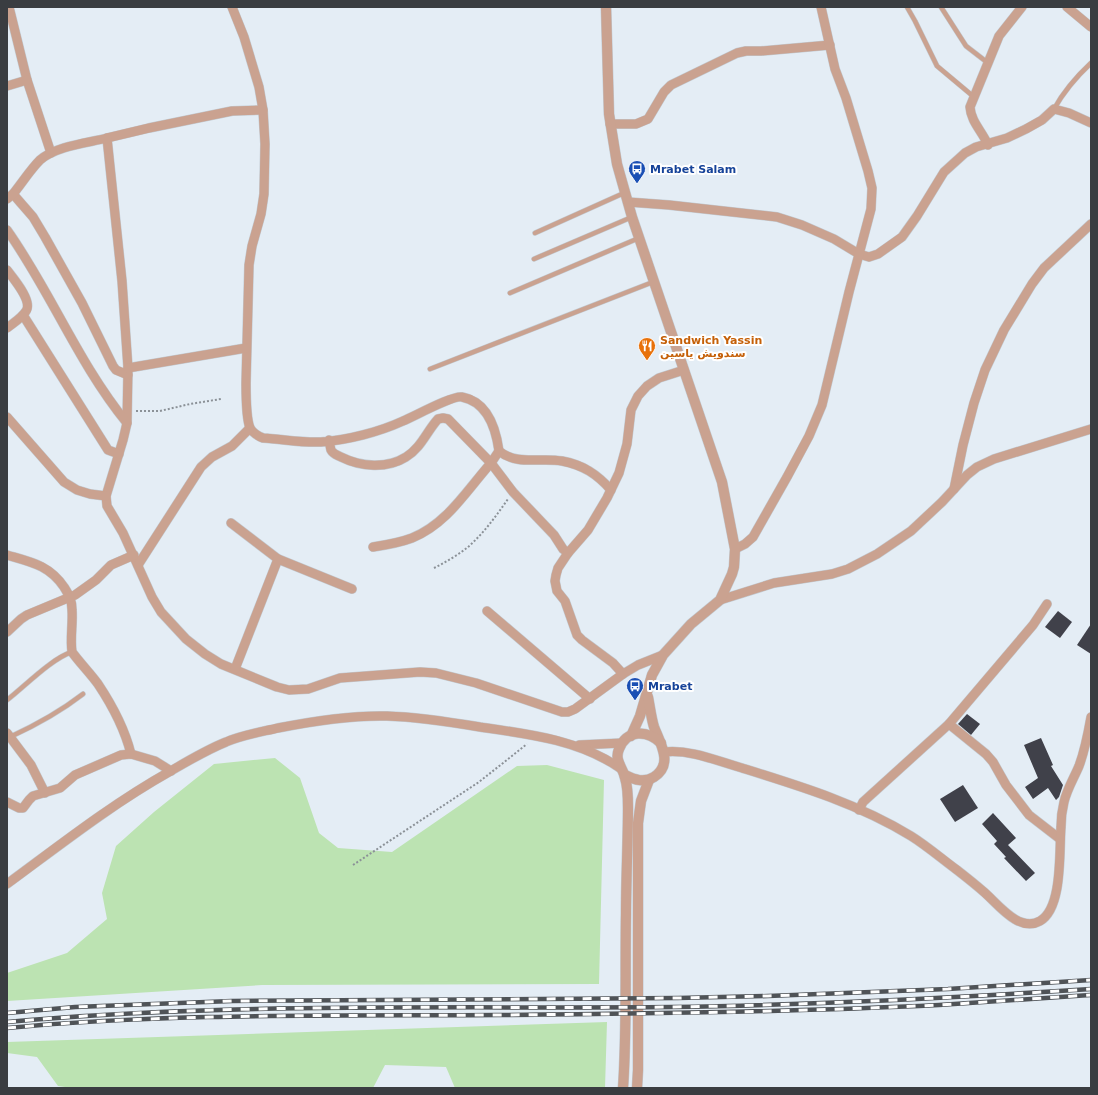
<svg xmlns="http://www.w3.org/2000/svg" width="1098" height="1095" font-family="'DejaVu Sans',Vazirmatn,sans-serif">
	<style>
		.green { fill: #bce3b2 }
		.building { fill: #40414a }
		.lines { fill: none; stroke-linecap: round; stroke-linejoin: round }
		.service-casing { stroke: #c2cad1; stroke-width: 5.5 }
		.minor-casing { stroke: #c2cad1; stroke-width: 10 }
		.tertiary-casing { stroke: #c2cad1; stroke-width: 11 }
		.path { stroke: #8b9197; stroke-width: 2; stroke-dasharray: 2 2; stroke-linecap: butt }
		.service { stroke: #caa290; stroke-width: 4.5 }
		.minor { stroke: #caa290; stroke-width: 9 }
		.tertiary { stroke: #caa290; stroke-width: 10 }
		.rail-casing { stroke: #4f5357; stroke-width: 4.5 }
		.rail { stroke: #fff; stroke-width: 3; stroke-dasharray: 9; stroke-linecap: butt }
		.labels { text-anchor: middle; stroke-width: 4; stroke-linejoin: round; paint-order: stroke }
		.transit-label { font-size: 11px; font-weight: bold; fill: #164399; stroke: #fff; text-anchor: start }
		.food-label { font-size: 11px; font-weight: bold; fill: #c56008; stroke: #fff; text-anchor: start }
	</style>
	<rect width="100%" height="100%" fill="#e4edf5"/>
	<g class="green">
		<polygon points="275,758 300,778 319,833 338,848 392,852 517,766 547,765 604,780 599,984 262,985 7,1001 7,973 67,953 107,919 102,893 116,846 154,812 214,764"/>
		<polygon points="607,1022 605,1088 455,1088 446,1067 385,1065 373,1088 72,1088 58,1086 37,1057 7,1053 7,1042"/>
	</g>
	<g class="building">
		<polygon points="1058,611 1072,622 1060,638 1045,627"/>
		<polygon points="1091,624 1091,654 1077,645"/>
		<polygon points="967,714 980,724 971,735 958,724"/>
		<polygon points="1041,738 1053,765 1051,766 1063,785 1059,797 1056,800 1048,788 1033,799 1025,787 1038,778 1024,745"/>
		<polygon points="963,785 978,808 955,822 940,799"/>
		<polygon points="993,813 1016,838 1008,845 1035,873 1026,881 1004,858 1006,857 994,844 997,841 982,824"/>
	</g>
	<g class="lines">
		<defs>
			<g id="service">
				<polyline points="907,7 915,21 937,66 974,97"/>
				<polyline points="941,7 966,46 988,63"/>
				<path d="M1054,109c10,-18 22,-32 37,-46"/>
				<polyline points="535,233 624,193"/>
				<polyline points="534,259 632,217"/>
				<polyline points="510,293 639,238"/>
				<polyline points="430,369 653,282"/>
				<path d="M7,700c17,-13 45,-42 65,-48"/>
				<path d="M10,737c26,-12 51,-26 73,-43"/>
			</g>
			<g id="minor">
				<polyline points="9,7 27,80 51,153"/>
				<path d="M232,7l12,30 15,50 4,23 2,34 -1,50 -3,20 -9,32 -3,19 -3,118c0,11 0,35 4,45 3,5 8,8 13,10 19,1 39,5 58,4 27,-2 58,-10 82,-21 12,-5 50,-26 59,-24 26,5 34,32 37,54l-8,12 -43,-44 -5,-1 -5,1c-11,12 -17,29 -32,38 -19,12 -45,10 -65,0 -4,-2 -8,-3 -10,-7 -1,-3 -1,-7 -2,-10"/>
				<polyline points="1067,7 1091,27"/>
				<polyline points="7,86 27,80"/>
				<polyline points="263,110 232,111 149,128 107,138 122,281 128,368 127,423 123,440 106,496 107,506 123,533 152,597 161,612 186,639 205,654 221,664 277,687 289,690 308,689 340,678 420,672 436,673 476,683 562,712 568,712 575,709 623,674 638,665 663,655"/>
				<polyline points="610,124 636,124 648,119 664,92 671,85 737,53 746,51 761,51 830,45"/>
				<path d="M988,145c-6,-14 -17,-23 -18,-38l29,-71 23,-29"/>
				<polyline points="13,194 33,217 45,237 82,303 113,366 116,370 128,375"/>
				<path d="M7,199l6,-5c9,-11 17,-24 27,-34 16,-14 47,-17 67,-22"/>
				<polyline points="628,202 669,205 777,217 802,225 834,239 859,254 869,257 878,254 902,237 917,216 944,172 965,153 976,147 1007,138 1026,129 1042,120 1054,109 1069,113 1091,123"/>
				<path d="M7,230c44,62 71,133 120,193"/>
				<path d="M7,270c6,8 26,31 19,41 -4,7 -13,12 -19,17"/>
				<polyline points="23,315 108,450 119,454"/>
				<polyline points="128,368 246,348"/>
				<polyline points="7,417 64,482 77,490 90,494 106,496"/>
				<path d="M499,451c18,15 42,6 63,10 21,4 35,13 49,29"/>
				<polyline points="954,489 963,445 974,403 985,370 1004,330 1032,284 1044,268 1091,224"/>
				<polyline points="231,523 278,559 352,589"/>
				<path d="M373,547c13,-2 26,-4 39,-9 35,-14 55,-48 79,-75l22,29 41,43 9,14 5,4 -10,15 -2,7 -1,6 2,10 8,10 12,34 5,5 31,23 10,11"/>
				<polyline points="735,549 745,544 753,537 787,477 809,436 822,405 849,292 871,209 872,188 868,171 846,98 835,69 821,7"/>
				<polyline points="568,553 588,530 607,498 619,473 627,444 631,410 638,396 647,386 659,378 684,370"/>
				<path d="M7,555c24,7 42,10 57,32 5,8 8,13 8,23 1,14 -2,28 0,42 8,11 18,21 26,32 14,21 27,46 33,70"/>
				<polyline points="138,565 201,467 212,457 232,446 250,428"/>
				<polyline points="720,600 774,583 832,574 848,569 877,554 911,531 942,502 967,475 977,467 994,459 1091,429"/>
				<polyline points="487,611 590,699"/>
				<polyline points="7,632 21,619 27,615 75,595 96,580 111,565 134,555"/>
				<polyline points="235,669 278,559"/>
				<polyline points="949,724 986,754 993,762 1006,785 1029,815 1060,839"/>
				<polyline points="7,733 31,765 45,793"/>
				<polyline points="579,745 622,743"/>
				<path d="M664,752c27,-3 53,9 78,16 58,18 117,36 169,68 16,10 31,23 46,34 9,7 19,15 27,22 14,12 35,41 56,29 23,-13 19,-70 21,-94 0,-8 1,-17 3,-25 3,-13 10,-24 15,-36 6,-16 9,-32 12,-49"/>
				<polyline points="7,802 19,808 23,808 29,800 33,796 60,788 75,775 121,755 131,754 155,761 171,771"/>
				<polyline points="859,810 863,802 949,724 1033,625 1047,604"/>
				<path d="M7,884c53,-39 105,-80 162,-112 19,-11 37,-22 57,-30 16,-7 35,-10 52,-14 35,-7 72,-13 109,-12 31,1 63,6 93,11 49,7 99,13 140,41"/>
			</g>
			<g id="tertiary">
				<polyline points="606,7 609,114 617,164 632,217 722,482 735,549 734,567 732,574 720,600 691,624 663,655 652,675 640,716 631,736"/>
				<path d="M625,775c10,5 19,8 29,2 20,-13 6,-34 0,-50 -3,-10 -4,-20 -6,-30"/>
				<path d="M623,1088c4,-58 2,-116 3,-174 0,-35 2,-71 2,-106 0,-10 0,-21 -3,-30 -2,-11 -11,-17 -6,-29 8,-20 28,-19 42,-6"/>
				<polyline points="637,1088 638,1070 638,823 641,801 649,780"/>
			</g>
		</defs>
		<use href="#service" class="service-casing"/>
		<use href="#minor" class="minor-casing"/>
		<use href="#tertiary" class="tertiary-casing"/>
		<g class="path">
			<polyline points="136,411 160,411 190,404 221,399"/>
			<path d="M434,568c12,-6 24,-13 34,-21 16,-14 28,-31 40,-48"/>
			<polyline points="353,865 479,782 527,744"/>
		</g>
		<use href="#service" class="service"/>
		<use href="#minor" class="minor"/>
		<use href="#tertiary" class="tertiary"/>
		<defs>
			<g id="rail">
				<polyline points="7,1013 75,1007 232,1001 678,998 768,996 948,989 1091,980"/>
				<path d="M7,1022c221,-20 443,-13 665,-15 140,-2 279,-9 419,-18"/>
				<path d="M7,1028c163,-15 327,-12 490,-13 147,-1 295,-3 442,-10 50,-3 101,-7 152,-10"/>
			</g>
		</defs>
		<use href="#rail" class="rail-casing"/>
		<use href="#rail" class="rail"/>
	</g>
	<defs>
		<symbol id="bus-pin" viewBox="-11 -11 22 30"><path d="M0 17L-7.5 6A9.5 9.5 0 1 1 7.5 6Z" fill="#1a4fb4" stroke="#fff"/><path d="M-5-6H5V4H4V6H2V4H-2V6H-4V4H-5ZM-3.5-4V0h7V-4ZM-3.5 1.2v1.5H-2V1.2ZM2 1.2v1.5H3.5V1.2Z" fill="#fff"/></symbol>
		<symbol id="restaurant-pin" viewBox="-11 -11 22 30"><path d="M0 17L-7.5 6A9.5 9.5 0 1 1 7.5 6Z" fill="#e8710a" stroke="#fff"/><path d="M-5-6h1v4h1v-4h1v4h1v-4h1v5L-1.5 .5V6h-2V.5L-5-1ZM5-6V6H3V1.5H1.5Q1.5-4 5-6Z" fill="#fff"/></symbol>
	</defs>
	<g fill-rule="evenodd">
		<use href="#bus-pin" x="627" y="159" width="20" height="27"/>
		<use href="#restaurant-pin" x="637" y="336" width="20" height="27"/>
		<use href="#bus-pin" x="625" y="676" width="20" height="27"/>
	</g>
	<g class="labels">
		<g class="transit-label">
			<text x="650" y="173">Mrabet Salam</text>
			<text x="648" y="690">Mrabet</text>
		</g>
		<g class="food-label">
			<text x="660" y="344">Sandwich Yassin<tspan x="660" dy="13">سندويش ياسين</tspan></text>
		</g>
	</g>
	<rect width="1098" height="1095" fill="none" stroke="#3a3d41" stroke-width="16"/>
</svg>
